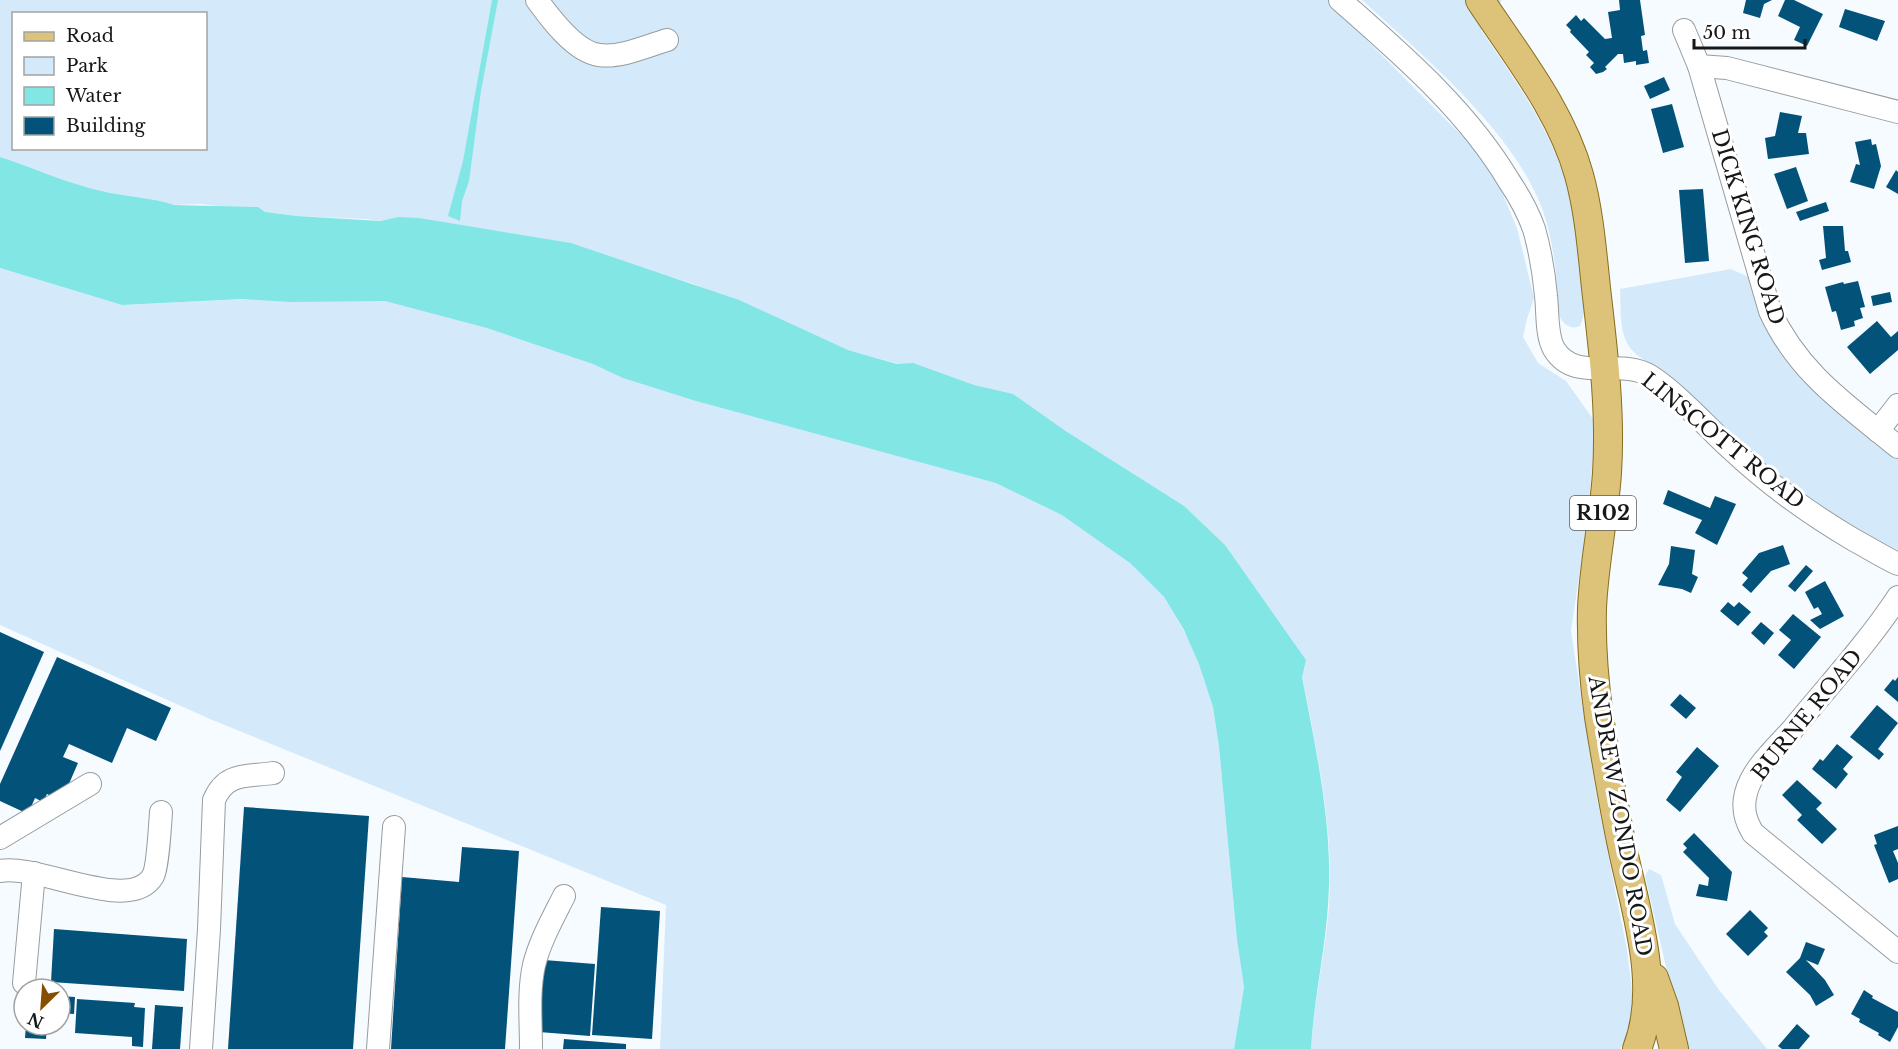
<svg xmlns="http://www.w3.org/2000/svg" width="1898" height="1049" font-family="'Libre Baskerville',serif">
	<style>
		.green { fill: #d4eafb; fill-rule: evenodd }
		.water { fill: #82e6e5 }
		.building { fill: #03527a }
		.lines { fill: none; stroke-linecap: round; stroke-linejoin: round }
		.minor-casing { stroke: #979c9f; stroke-width: 24 }
		.major-casing { stroke: #886d1e; stroke-width: 30 }
		.minor { stroke: #fff; stroke-width: 22 }
		.major { stroke: #ddc379; stroke-width: 28 }
		.labels { text-anchor: middle; stroke-width: 6; stroke-linejoin: round; paint-order: stroke }
		.shield { fill: #fff; stroke: #5c5d5e; stroke-width: 1.5 }
		.shield-label { font-size: 20px; font-weight: bold; fill: #161719 }
		.street-label { font-size: 21px; fill: #161719; stroke: #fff }
	</style>
	<rect width="100%" height="100%" fill="#f6fbff"/>
	<g class="green">
		<path d="M0,0h1327l163,164 27,64 17,70 -7,21 -4,18 15,26 28,18 30,42 -9,100 -16,108 25,162 31,157 7,56 -10,37 -4,6h-309c3,-55 18,-109 19,-164 1,-74 -16,-147 -30,-219l-366,-292 -86,-24 -157,-67 -83,-25 -84,-18 -158,-21 -69,-3 -96,-12 -30,1 -57,-6 -114,-37zM14,14h192v134h-192z"/>
		<path d="M1362,0h140l-21,30c39,57 74,105 91,173 5,19 6,40 8,60 3,19 9,44 0,63 -9,4 -17,-1 -21,-11 -4,-13 -2,-27 -3,-41 -2,-21 -6,-42 -13,-63 -28,-79 -120,-155 -181,-211z"/>
		<polygon points="0,268 122,305 246,299 403,296 842,429 1041,497 1107,540 1164,597 1198,655 1213,707 1219,747 1237,940 1244,987 1234,1049 660,1049 666,905 210,719 0,625"/>
		<path d="M1731,269l22,10 13,39 132,138v94c-46,-22 -96,-53 -134,-86 -32,-27 -60,-57 -90,-84 -14,-13 -38,-20 -47,-37 -8,-15 -6,-36 -7,-54z"/>
		<polygon points="1649,869 1661,875 1675,924 1719,990 1767,1049 1685,1049 1645,876"/>
	</g>
	<g class="water">
		<polygon points="492,0 498,0 481,91 469,181 462,201 460,221 448,216 463,161"/>
		<path d="M0,157c34,11 66,26 101,34 24,6 49,6 73,14l84,2 7,5 32,4 84,5 17,-4 21,1 152,25 168,57 109,50 49,14 16,-1 61,22 39,9 51,36 120,76 41,39 81,115 -4,17c13,68 29,139 27,208 -1,55 -15,109 -18,164h-77l10,-62 -7,-47 -18,-193 -6,-40 -14,-43 -15,-34 -20,-33 -34,-34 -68,-48 -66,-32 -300,-82 -73,-23 -30,-14 -106,-36 -102,-27 -94,1 -48,-3 -121,6 -122,-37z"/>
	</g>
	<g class="building">
		<polygon points="1619,0 1640,0 1645,35 1641,36 1643,51 1647,50 1649,63 1636,65 1636,61 1624,63 1623,54 1618,54 1605,67 1607,69 1603,72 1596,74 1590,67 1594,63 1586,55 1589,52 1570,32 1571,30 1566,25 1576,15 1581,21 1584,18 1605,39 1612,38 1608,12 1620,10"/>
		<polygon points="1746,0 1772,0 1764,4 1760,18 1743,13"/>
		<polygon points="1785,0 1794,0 1823,14 1807,46 1794,40 1800,27 1778,16"/>
		<polygon points="1845,9 1885,21 1877,41 1839,27"/>
		<polygon points="1664,77 1670,90 1650,99 1644,86"/>
		<polygon points="1672,104 1684,147 1663,153 1651,109"/>
		<polygon points="1780,112 1802,116 1798,133 1806,133 1809,154 1768,159 1765,138 1775,136"/>
		<polygon points="1871,139 1872,145 1876,144 1881,166 1874,189 1850,182 1856,164 1860,165 1855,142"/>
		<polygon points="1796,167 1808,201 1787,209 1774,174"/>
		<polygon points="1896,170 1898,172 1898,194 1886,187"/>
		<polygon points="1703,189 1709,261 1685,263 1679,190"/>
		<polygon points="1826,202 1829,211 1800,221 1796,212"/>
		<polygon points="1823,226 1843,226 1845,251 1848,251 1851,262 1822,270 1819,260 1826,258"/>
		<polygon points="1858,281 1865,307 1860,308 1863,318 1854,321 1855,326 1841,330 1836,311 1832,312 1825,287 1843,282 1844,284"/>
		<polygon points="1890,292 1892,302 1873,306 1871,296"/>
		<polygon points="1877,321 1891,337 1898,331 1898,350 1870,374 1847,347"/>
		<polygon points="1668,490 1710,508 1715,496 1736,504 1717,545 1695,533 1702,520 1663,504"/>
		<polygon points="1783,545 1790,564 1771,571 1751,593 1742,585 1748,578 1742,573 1759,553"/>
		<polygon points="1671,546 1695,550 1692,574 1698,577 1691,593 1682,589 1658,585 1669,564"/>
		<polygon points="1806,565 1813,571 1795,592 1788,586"/>
		<polygon points="1825,581 1844,616 1820,629 1810,620 1822,614 1818,607 1814,609 1805,592"/>
		<polygon points="1728,602 1734,607 1739,602 1751,612 1738,626 1720,611"/>
		<polygon points="1793,614 1821,637 1794,669 1778,655 1791,640 1779,630"/>
		<polygon points="1761,622 1774,633 1764,645 1751,633"/>
		<polygon points="0,632 44,652 0,751"/>
		<polygon points="57,657 171,708 156,741 127,728 112,763 69,744 63,757 78,763 65,793 56,798 47,794 43,802 35,798 28,814 0,801 0,784"/>
		<polygon points="1898,677 1898,702 1884,690 1893,679 1895,681"/>
		<polygon points="1680,694 1696,708 1686,719 1670,705"/>
		<polygon points="1877,705 1898,723 1878,749 1884,754 1879,760 1850,737"/>
		<polygon points="1837,744 1853,757 1843,769 1848,774 1836,789 1812,769 1820,759 1823,761"/>
		<polygon points="1697,747 1719,766 1680,812 1666,800 1682,777 1676,772"/>
		<polygon points="1797,780 1822,803 1816,809 1837,829 1822,844 1797,820 1802,815 1782,795"/>
		<polygon points="244,807 369,816 353,1049 228,1049"/>
		<polygon points="1898,826 1898,849 1893,851 1898,863 1898,879 1889,883 1874,845 1877,844 1874,835"/>
		<polygon points="1694,833 1732,872 1727,901 1696,896 1699,884 1708,886 1709,878 1683,852 1687,848 1683,844"/>
		<polygon points="462,847 519,851 505,1049 391,1049 402,877 459,882"/>
		<polygon points="601,907 660,911 652,1039 592,1035"/>
		<polygon points="1750,910 1768,928 1764,932 1768,936 1748,956 1726,934"/>
		<polygon points="54,929 187,939 184,991 51,982"/>
		<polygon points="1806,942 1825,949 1818,965 1806,960 1825,980 1834,995 1816,1006 1810,995 1786,972 1800,958"/>
		<polygon points="544,960 595,964 590,1036 539,1032"/>
		<polygon points="1864,990 1873,996 1872,998 1898,1012 1898,1027 1890,1042 1878,1035 1879,1033 1859,1022 1860,1019 1851,1014"/>
		<polygon points="60,996 75,997 74,1014 60,1013"/>
		<polygon points="77,999 135,1003 134,1007 145,1008 143,1047 132,1046 132,1037 75,1033"/>
		<polygon points="155,1005 183,1007 180,1049 152,1049"/>
		<polygon points="1797,1024 1810,1036 1799,1049 1782,1049 1778,1046"/>
		<polygon points="26,1025 47,1025 46,1039 25,1038"/>
		<polygon points="564,1039 626,1044 626,1049 563,1049"/>
	</g>
	<g class="lines">
		<defs>
			<g id="minor">
				<path d="M537,0c13,18 38,52 62,55 22,3 48,-9 68,-15"/>
				<path d="M1340,0c62,55 126,109 169,181 10,15 19,31 25,48 6,21 10,45 12,67 2,16 0,39 8,53 21,35 67,8 96,27 27,17 57,51 81,73 37,35 79,65 123,91 15,8 29,17 44,24"/>
				<path d="M1684,30l15,36 71,245c28,62 78,95 128,136"/>
				<polyline points="1699,66 1727,68 1898,112"/>
				<polyline points="1878,431 1898,405"/>
				<path d="M1898,597c-31,47 -70,89 -106,133 -16,18 -40,39 -46,63 -4,15 -1,27 7,40l145,119"/>
				<polyline points="0,838 90,784"/>
				<path d="M0,871c38,-8 130,44 153,5 5,-9 7,-51 8,-64"/>
				<polyline points="24,983 34,873"/>
				<path d="M201,1049l8,-120 5,-129c12,-28 32,-23 59,-27"/>
				<polyline points="378,1049 394,827"/>
				<path d="M531,1049c0,-27 -3,-57 3,-84 6,-24 19,-47 30,-69"/>
			</g>
			<g id="major">
				<path d="M1480,0c36,55 81,110 99,175 10,36 13,75 17,113 7,61 15,123 11,185 -3,45 -13,90 -15,135 -1,36 2,73 7,109 7,43 14,86 23,129 13,64 40,139 15,203"/>
				<polyline points="1654,978 1664,1006 1674,1049"/>
			</g>
		</defs>
		<use href="#minor" class="minor-casing"/>
		<use href="#major" class="major-casing"/>
		<use href="#minor" class="minor"/>
		<use href="#major" class="major"/>
	</g>
	<g class="labels">
		<rect class="shield" x="1570" y="496" width="66" height="34" rx="4.5"/>
		<g class="shield-label">
			<text x="1603" y="520">R102</text>
		</g>
		<g class="street-label">
			<text transform="translate(1748 227) rotate(73)" y="7">DICK KING ROAD</text>
			<text transform="translate(1723 441) rotate(39)" y="7">LINSCOTT ROAD</text>
			<text transform="translate(1807 715) rotate(-51)" y="7">BURNE ROAD</text>
			<text transform="translate(1620 816) rotate(80)" y="7">ANDREW ZONDO ROAD</text>
		</g>
	</g>
	<rect x="12" y="12" width="195" height="138" fill="#ffffff" stroke="#a2a2a3" stroke-width="1.5"/>
	<rect x="24" y="32" width="30" height="9" fill="#ddc379" stroke="#a2a2a3" stroke-width="1.5"/>
	<text x="66" y="42" font-size="18" fill="#161719">Road</text>
	<rect x="24" y="57" width="30" height="18" fill="#d4eafb" stroke="#a2a2a3" stroke-width="1.5"/>
	<text x="66" y="72" font-size="18" fill="#161719">Park</text>
	<rect x="24" y="87" width="30" height="18" fill="#82e6e5" stroke="#a2a2a3" stroke-width="1.5"/>
	<text x="66" y="102" font-size="18" fill="#161719">Water</text>
	<rect x="24" y="117" width="30" height="18" fill="#03527a" stroke="#a2a2a3" stroke-width="1.5"/>
	<text x="66" y="132" font-size="18" fill="#161719">Building</text>
	<g transform="translate(42 1007) rotate(205)"><circle r="28" fill="#ffffff" stroke="#a2a2a3" stroke-width="1.5"/>
	<path d="M0-4.5L10 22L0 15L-10 22Z" fill="#854e00"/>
	<text y="-9" font-size="16" font-weight="bold" text-anchor="middle" fill="#161719">N</text>
	</g>
	<path d="M1694 39v9h111v-9" fill="none" stroke="#161719" stroke-width="3"/>
	<text x="1703" y="39" font-size="18" fill="#161719" stroke="#ffffff" stroke-width="4.5" paint-order="stroke">50 m</text>
</svg>
